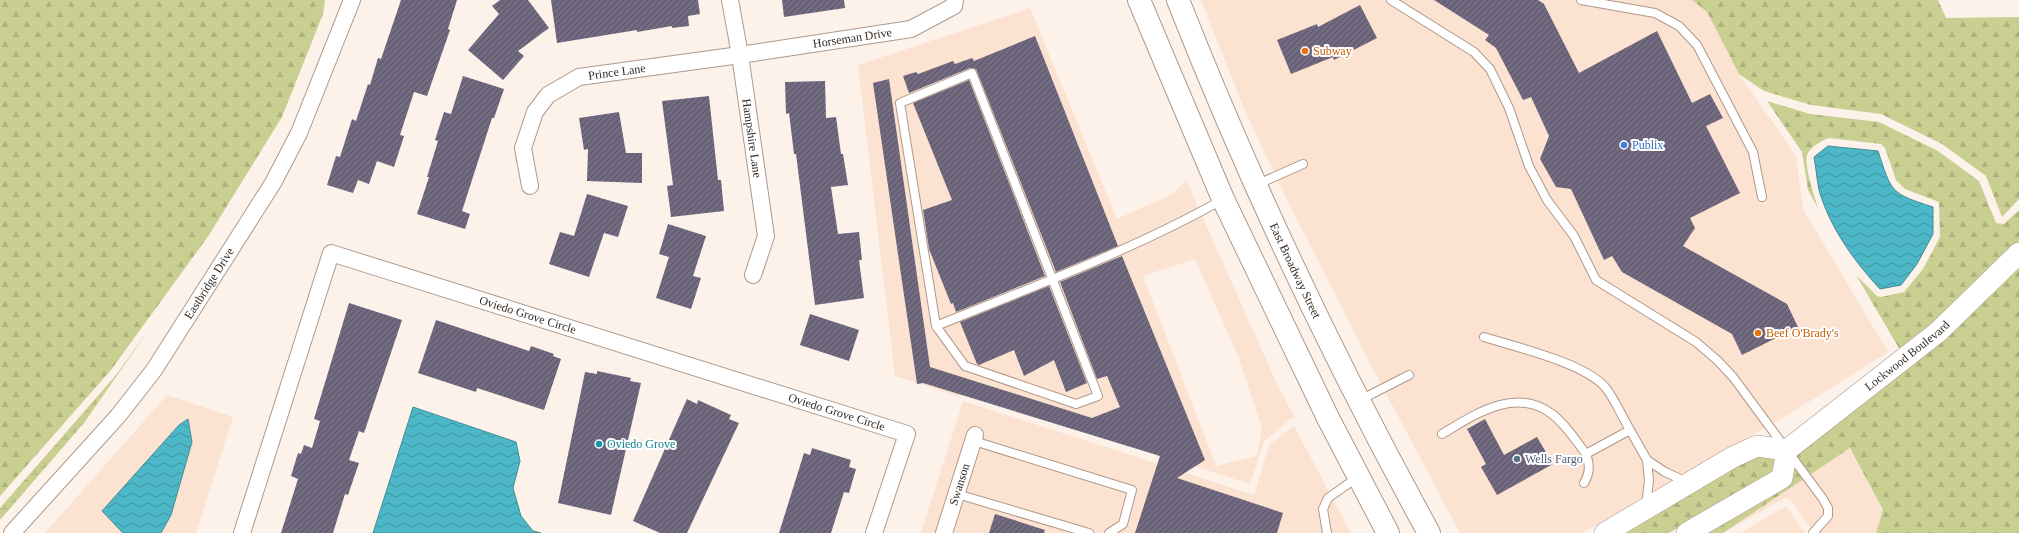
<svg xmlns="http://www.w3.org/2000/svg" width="2019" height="533" font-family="Georgia,serif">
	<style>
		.built { fill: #fce2d0; fill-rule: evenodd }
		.forest { fill: url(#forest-firs) }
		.wetland { fill: url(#wetland-marsh) }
		.water { fill: url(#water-waves); stroke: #448c95 }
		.building { fill: url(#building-hatch) }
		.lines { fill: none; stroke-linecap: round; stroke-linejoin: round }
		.service-casing { stroke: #b09888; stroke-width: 10 }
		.minor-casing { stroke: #b09888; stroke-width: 18 }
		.tertiary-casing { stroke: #b09888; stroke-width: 22 }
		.secondary-casing { stroke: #b09888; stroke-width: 24 }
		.service { stroke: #fff; stroke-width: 8 }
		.minor { stroke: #fff; stroke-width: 16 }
		.tertiary { stroke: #fff; stroke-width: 21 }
		.secondary { stroke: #fff; stroke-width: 22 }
		.food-dot { fill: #e8710a; stroke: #fff; stroke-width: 1.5 }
		.shop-dot { fill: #3f7fe0; stroke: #fff; stroke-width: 1.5 }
		.culture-dot { fill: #0f9aa8; stroke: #fff; stroke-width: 1.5 }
		.service-dot { fill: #5c6f8a; stroke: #fff; stroke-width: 1.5 }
		.labels { text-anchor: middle; stroke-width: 4; stroke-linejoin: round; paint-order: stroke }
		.street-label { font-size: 12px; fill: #312821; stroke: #fff }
		.food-label { font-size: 12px; fill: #c56008; stroke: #fff; text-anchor: start }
		.shop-label { font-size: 12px; fill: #366cbe; stroke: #fff; text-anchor: start }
		.culture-label { font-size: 12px; fill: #0d838f; stroke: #fff; text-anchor: start }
		.service-label { font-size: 12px; fill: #4e5e75; stroke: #fff; text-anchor: start }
	</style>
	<defs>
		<pattern id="forest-firs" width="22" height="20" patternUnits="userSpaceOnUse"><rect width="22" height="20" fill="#c9cf91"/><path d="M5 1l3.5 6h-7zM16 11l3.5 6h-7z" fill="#adb27d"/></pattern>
		<pattern id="wetland-marsh" width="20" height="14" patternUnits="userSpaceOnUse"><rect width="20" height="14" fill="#c9cf91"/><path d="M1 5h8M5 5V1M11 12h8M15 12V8" fill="none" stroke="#adb27d"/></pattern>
		<pattern id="water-waves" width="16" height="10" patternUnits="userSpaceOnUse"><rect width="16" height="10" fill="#4cb7c7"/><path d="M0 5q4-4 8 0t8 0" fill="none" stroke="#4095a1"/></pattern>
		<pattern id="building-hatch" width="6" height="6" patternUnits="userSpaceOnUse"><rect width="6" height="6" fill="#726a80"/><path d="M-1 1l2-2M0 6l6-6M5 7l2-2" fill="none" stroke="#595262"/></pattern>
	</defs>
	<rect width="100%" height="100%" fill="#fcf2ea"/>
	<g class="built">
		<polygon points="1201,0 1692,0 1707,12 1739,74 1796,156 1803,209 1888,352 1791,413 1582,533 1460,533 1370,363 1288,202 1246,113"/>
		<path d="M1030,8l87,211 56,-25 13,-14 90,202 19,36 -5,1 -26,22 -14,43 -284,-91 -5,1 -3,2 -63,-20 -37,-311zM1195,259l43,97 24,72 -5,28 -41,10 -73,-190z"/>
		<polygon points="167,395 233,417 196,533 45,533"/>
		<polygon points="963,401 1254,495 1269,445 1294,426 1351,533 921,533"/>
		<polygon points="1850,448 1883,511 1876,533 1814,533 1790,499 1785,498 1723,533"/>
		<polygon points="1786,506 1805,533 1741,533"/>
	</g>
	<g class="forest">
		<polygon points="0,0 325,0 323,14 282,117 209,235 111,370 0,496"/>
		<polygon points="1692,0 1938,0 1946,18 2019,17 2019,199 2002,217 1986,176 1942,144 1881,114 1811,105 1764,91 1739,74 1707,12"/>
		<path d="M1767,101l43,13 69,8 59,29 41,30 17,42 8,1 15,-14v31l-86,84 -33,25 -44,-75 21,21 4,1 23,-5 19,-23 17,-32 -1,-35 -34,-13 -9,-9 -11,-32 -4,-4 -52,-6c-7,2 -20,10 -22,17 -3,11 8,44 12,55l-11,-20 -6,-38z"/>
		<polygon points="2019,266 2019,533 1876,533 1883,510 1850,448 1723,533 1704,533"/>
		<polygon points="1758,455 1777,458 1774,472 1669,533 1623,533 1737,466"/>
	</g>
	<polygon class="wetland" points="150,328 84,423 0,520 0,508 116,375"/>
	<g class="water">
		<path d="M1828,146l50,5c14,42 12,42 55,56v27l-16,30 -16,21 -21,4c-26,-28 -50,-61 -61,-99 -2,-10 -3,-22 -5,-33z"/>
		<polygon points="413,407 516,442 520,461 513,488 521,516 533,531 541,533 373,533"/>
		<polygon points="188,419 192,442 171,515 161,533 123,533 102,511 179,425"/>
	</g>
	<g class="building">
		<polygon points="401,0 457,0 448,29 450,30 427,96 414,92 400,135 404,136 394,167 377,161 369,184 358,180 353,193 327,185 336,156 340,157 352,119 356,121 368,84 370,85 378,58 381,59"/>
		<polygon points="500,0 528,0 549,28 518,51 524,56 503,80 468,50 499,14 492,6"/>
		<polygon points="551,0 698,0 700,14 688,16 689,26 672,28 672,26 637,32 637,30 557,43"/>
		<polygon points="782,0 844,0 845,8 784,17"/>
		<polygon points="1434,0 1538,0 1544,4 1579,73 1657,31 1692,103 1710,94 1723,118 1706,126 1740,193 1690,218 1695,228 1683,246 1787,304 1798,327 1742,355 1732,334 1622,272 1612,256 1604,260 1571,189 1556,187 1540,159 1549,136 1531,97 1523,100 1496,48 1485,40 1489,35"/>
		<polygon points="1360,5 1377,38 1334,60 1333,57 1291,74 1277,40 1317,24 1318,27"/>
		<polygon points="1035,36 1118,246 1056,272 976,69 970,68 909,93 903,76 916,72 918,74 953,61 955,64 972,58 974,61"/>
		<polygon points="463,76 504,89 494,118 492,118 462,211 470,214 465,229 417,214 429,177 427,177 438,141 435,140 444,112 451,114"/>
		<polygon points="889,79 930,367 1092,418 1120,407 1107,376 1097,379 1060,282 1122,256 1205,460 1177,478 1283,513 1277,533 1135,533 1160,456 923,383 917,384 873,83"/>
		<polygon points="969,80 1045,276 956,312 953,303 951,304 929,249 923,210 952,200 913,103"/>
		<polygon points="825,81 826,118 836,117 841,154 843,154 848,185 831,187 838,234 859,232 862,260 859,260 864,298 815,305 796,154 794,154 789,113 786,114 785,82"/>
		<polygon points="709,96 718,180 721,180 724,211 671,217 667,186 673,185 662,101"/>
		<polygon points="619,112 626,153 642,153 642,183 587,181 588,149 584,150 579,118"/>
		<polygon points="587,194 628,206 618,237 604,233 589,277 549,264 560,232 574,236"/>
		<polygon points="668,224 706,236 693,276 701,278 691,309 656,298 669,257 659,254"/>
		<polygon points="1049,286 1087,383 1066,392 1054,360 1024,376 1014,350 979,365 977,364 960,322"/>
		<polygon points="349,303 402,320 364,433 359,431 349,460 359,463 348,495 345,494 333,533 281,533 298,479 291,476 298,453 301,454 304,445 312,448 320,421 314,419"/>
		<polygon points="810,314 859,330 849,361 800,345"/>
		<polygon points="436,320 529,351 531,346 554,354 553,356 561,359 544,410 477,388 476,392 418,373"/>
		<polygon points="597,371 631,378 630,381 641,383 611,515 558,503 585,372 597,374"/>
		<polygon points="687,399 697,404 698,400 731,415 729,419 739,423 687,533 660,533 633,521"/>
		<polygon points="1485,419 1504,455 1537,437 1553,464 1497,495 1481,467 1486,464 1467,429"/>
		<polygon points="812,448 851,460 849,467 856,469 849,493 844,492 831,533 779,533 804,453 810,455"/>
		<polygon points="995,514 1045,530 1044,533 989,533"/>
	</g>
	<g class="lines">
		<defs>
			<g id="service">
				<polyline points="1391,0 1474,52 1490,69 1509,108 1529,166 1547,200 1574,236 1596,280 1696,342 1717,360 1733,377 1823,499 1828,508 1828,516 1813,533"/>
				<polyline points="1581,0 1655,13 1679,26 1697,45 1753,152 1762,197"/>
				<polyline points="1256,185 1303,164"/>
				<path d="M936,326l29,40 111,38 22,-8 -126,-323 -72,30 36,223c96,-39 195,-75 286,-126"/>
				<path d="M1484,337c32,10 100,26 121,50 10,12 17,30 25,43"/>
				<polyline points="1360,400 1409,375"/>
				<path d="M1442,434c32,-19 73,-48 110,-20 13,10 24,26 34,40"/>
				<polyline points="974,441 1132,490 1123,524 1109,533"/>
				<path d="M1584,483c6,-10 6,-18 2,-29l44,-24 17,30"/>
				<polyline points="957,494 1089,533"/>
				<polyline points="1646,506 1649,480 1647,460 1665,472 1687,482"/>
				<polyline points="1327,533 1323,509 1328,498 1358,477"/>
			</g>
			<g id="minor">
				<path id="s1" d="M730,0l10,55 26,181 -13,39"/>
				<path id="s2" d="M530,186l-7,-38 12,-36 13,-17 31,-18 161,-22 171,-26 43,-23 1,-6"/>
				<path id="s3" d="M12,533l106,-117 36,-46 119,-187 26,-50 53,-133"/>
				<path id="s4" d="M242,533l89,-280 576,181 -33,99"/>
				<path id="s5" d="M944,533l31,-98"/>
			</g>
			<g id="tertiary">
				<polyline points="1605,533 1733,457 1757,446 1787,450"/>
				<path id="s6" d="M1687,533l95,-55 5,-28 151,-118 81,-79"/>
			</g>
			<g id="secondary">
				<polyline points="1139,0 1223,199 1328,418 1388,533"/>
				<path id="s7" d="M1178,0c72,183 156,360 251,533"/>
			</g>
		</defs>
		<use href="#service" class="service-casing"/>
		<use href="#minor" class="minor-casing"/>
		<use href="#tertiary" class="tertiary-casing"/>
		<use href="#secondary" class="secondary-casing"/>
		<use href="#service" class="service"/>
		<use href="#minor" class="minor"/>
		<use href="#tertiary" class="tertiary"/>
		<use href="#secondary" class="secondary"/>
	</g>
	<g class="food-dot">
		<circle cx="1305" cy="51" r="4"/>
		<circle cx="1758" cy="333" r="4"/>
	</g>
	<circle class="shop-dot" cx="1624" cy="145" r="4"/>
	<circle class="culture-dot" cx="599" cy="444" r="4"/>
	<circle class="service-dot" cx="1517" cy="459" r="4"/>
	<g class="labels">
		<g class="street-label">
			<text dy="4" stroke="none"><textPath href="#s2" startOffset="410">Horseman Drive</textPath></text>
			<text dy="4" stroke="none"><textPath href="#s2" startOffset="172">Prince Lane</textPath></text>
			<text dy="4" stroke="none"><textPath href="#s1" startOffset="140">Hampshire Lane</textPath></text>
			<text dy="4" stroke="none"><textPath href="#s7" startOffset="295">East Broadway Street</textPath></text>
			<text dy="4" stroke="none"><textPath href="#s3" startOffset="319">Eastbridge Drive</textPath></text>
			<text dy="4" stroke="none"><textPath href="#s4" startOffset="500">Oviedo Grove Circle</textPath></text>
			<text dy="4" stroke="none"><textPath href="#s6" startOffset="291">Lockwood Boulevard</textPath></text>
			<text dy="4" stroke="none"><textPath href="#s4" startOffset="824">Oviedo Grove Circle</textPath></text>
			<text dy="4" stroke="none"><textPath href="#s5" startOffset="51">Swanson</textPath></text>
		</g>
		<g class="food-label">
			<text x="1313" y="55">Subway</text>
			<text x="1766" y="337">Beef O'Brady's</text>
		</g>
		<g class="shop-label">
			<text x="1632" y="149">Publix</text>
		</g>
		<g class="culture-label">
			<text x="607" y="448">Oviedo Grove</text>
		</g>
		<g class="service-label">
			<text x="1525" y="463">Wells Fargo</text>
		</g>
	</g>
</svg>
